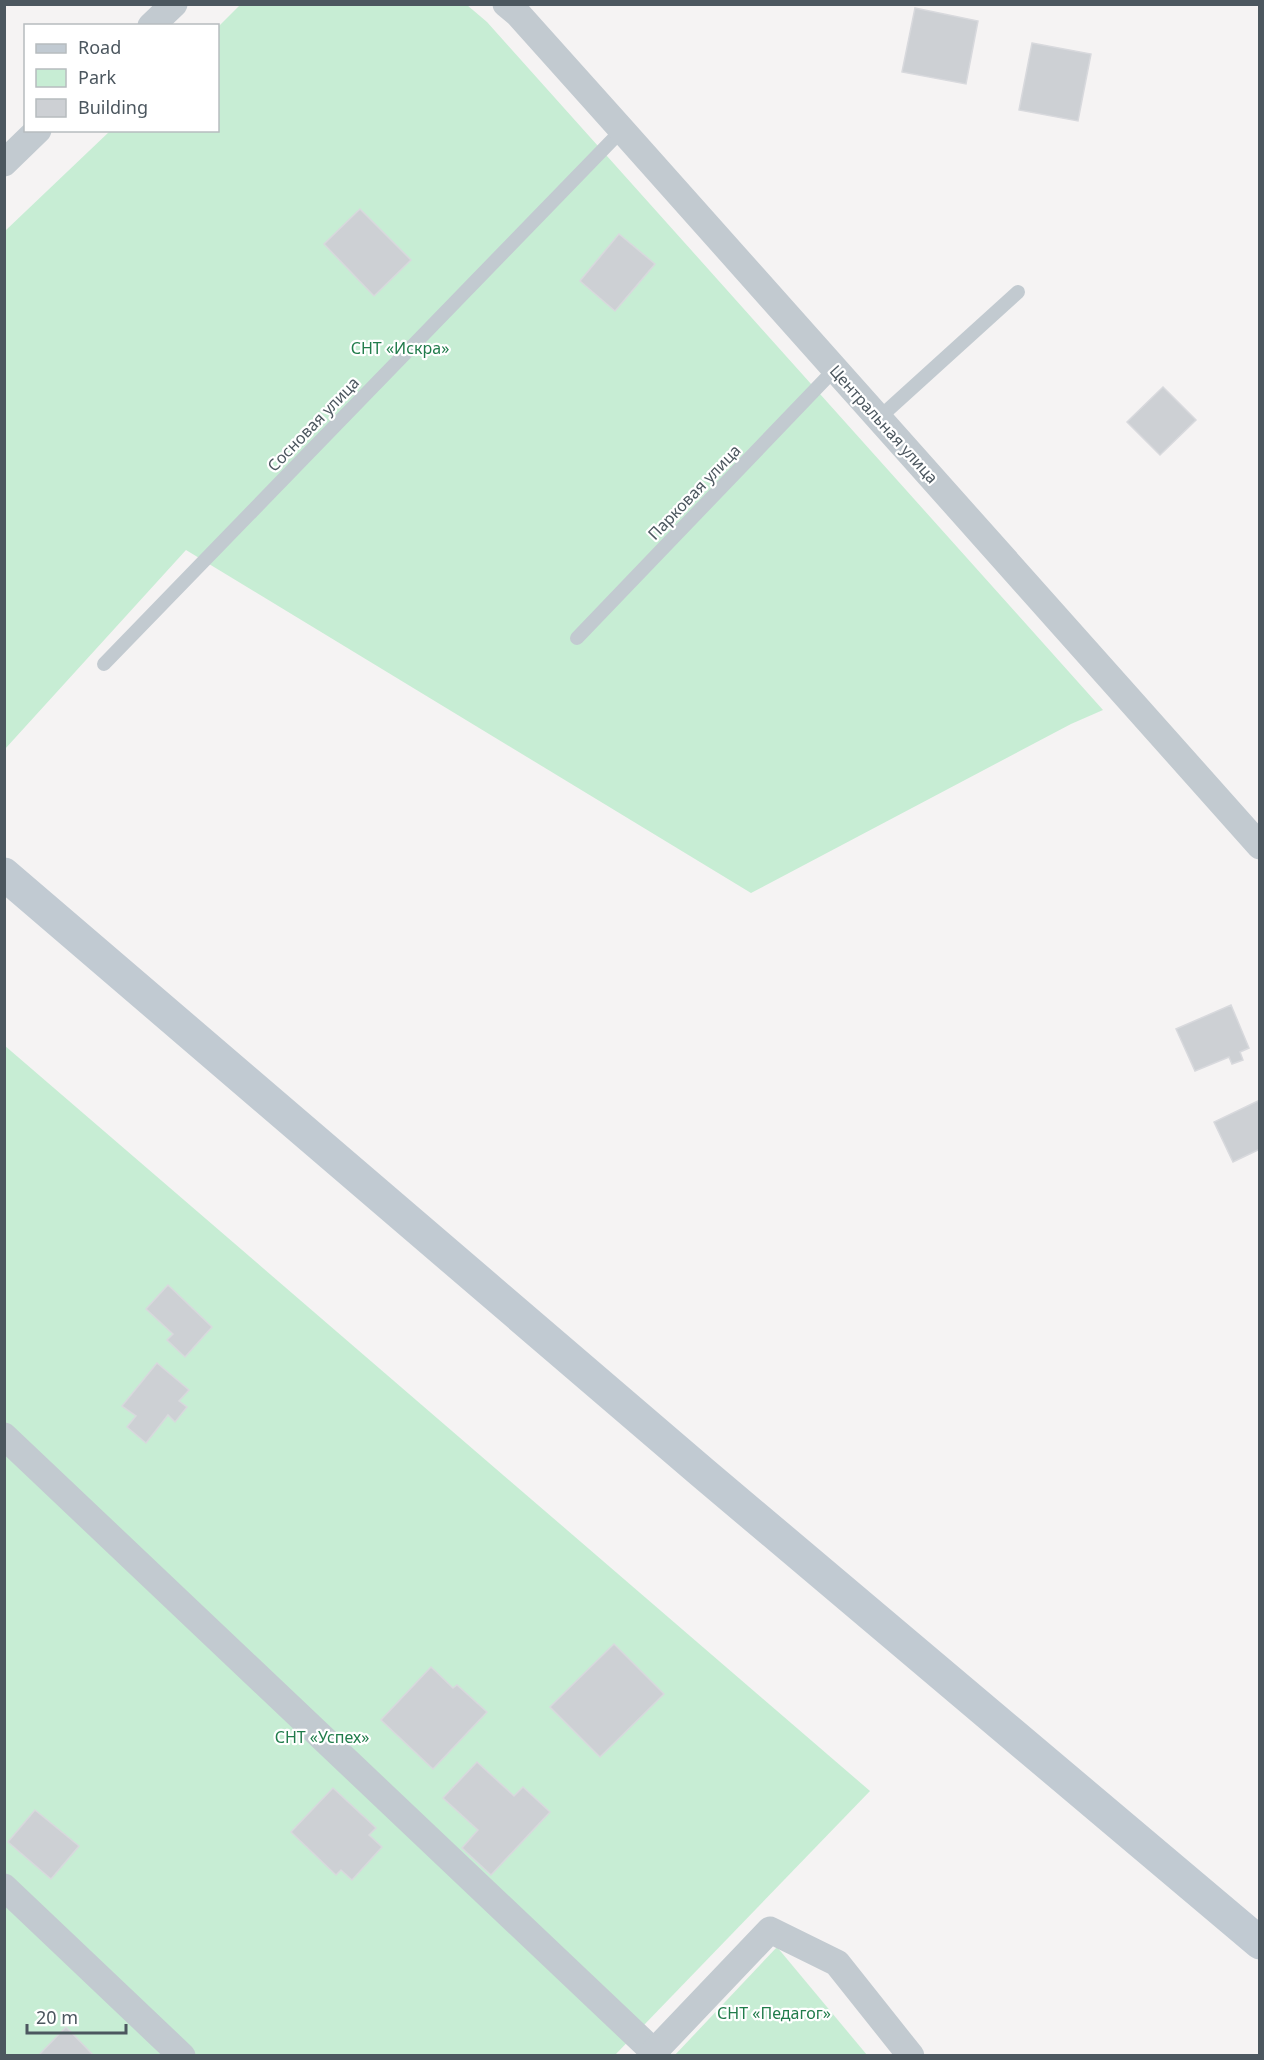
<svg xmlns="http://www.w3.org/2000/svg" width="1264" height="2060" font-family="'Noto Sans',sans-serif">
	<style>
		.green { fill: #c7edd4 }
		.building { fill: #cdd0d4; stroke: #d8d9dd; stroke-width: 1.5 }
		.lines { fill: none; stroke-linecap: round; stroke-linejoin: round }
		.service { stroke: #c2cad0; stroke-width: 14 }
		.minor { stroke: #c2cad0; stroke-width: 27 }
		.secondary { stroke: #c1cad2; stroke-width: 33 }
		.labels { text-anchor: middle; stroke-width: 4.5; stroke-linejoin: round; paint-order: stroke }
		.park-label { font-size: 16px; fill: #217c4b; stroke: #fff }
		.street-label { font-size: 16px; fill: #4c575f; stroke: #fff }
	</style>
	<rect width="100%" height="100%" fill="#f5f3f3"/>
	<g class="green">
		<polygon points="241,4 467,5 487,22 1103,710 1071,724 751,893 186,550 5,749 5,231 110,131 218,130 218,27"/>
		<polygon points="4,1045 870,1791 615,2055 5,2055"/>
		<polygon points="777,1947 867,2055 674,2056"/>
	</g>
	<g class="building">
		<polygon points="915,8 978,21 966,84 902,72"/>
		<polygon points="1032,43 1091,54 1078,121 1019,110"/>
		<polygon points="360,209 411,260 374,296 324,244"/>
		<polygon points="619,234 655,264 615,311 580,281"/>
		<polygon points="1163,387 1196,420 1160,455 1127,422"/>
		<polygon points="1231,1005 1249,1048 1240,1052 1243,1060 1232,1064 1229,1057 1195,1071 1176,1029"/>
		<polygon points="1260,1100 1260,1149 1233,1162 1214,1122"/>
		<polygon points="168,1285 212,1327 185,1357 167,1340 173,1334 146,1309"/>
		<polygon points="157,1363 189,1390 179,1401 187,1407 175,1422 168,1415 146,1443 127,1427 136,1416 122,1406"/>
		<polygon points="614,1644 664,1694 600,1757 550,1707"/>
		<polygon points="431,1667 453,1688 457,1685 487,1712 433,1769 381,1720"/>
		<polygon points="477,1762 514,1796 523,1787 550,1812 491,1875 462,1848 478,1830 443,1798"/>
		<polygon points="333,1788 376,1828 369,1835 382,1847 352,1880 341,1870 336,1875 291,1832"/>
		<polygon points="35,1810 79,1846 51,1879 8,1842"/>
		<polygon points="66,2027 94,2056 38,2056"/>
	</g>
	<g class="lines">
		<g class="service">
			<polyline points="879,418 1018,292"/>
			<polyline points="577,638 835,369"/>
			<polyline points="104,664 622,130"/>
		</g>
		<g class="minor">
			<polyline points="506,4 518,14 622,130 1260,846"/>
			<polyline points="151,26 174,4"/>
			<polyline points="4,163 38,130"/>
			<polyline points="4,1436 654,2052"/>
			<polyline points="4,1887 182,2056"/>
			<polyline points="650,2056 770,1930 837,1963 911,2056"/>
		</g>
		<polyline class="secondary" points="4,874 703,1473 1260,1943"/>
	</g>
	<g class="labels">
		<g class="park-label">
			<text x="400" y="354">СНТ «Искра»</text>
			<text x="322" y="1743">СНТ «Успех»</text>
			<text x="774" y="2019">СНТ «Педагог»</text>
		</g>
		<g class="street-label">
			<text transform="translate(313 424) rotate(-46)" y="6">Сосновая улица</text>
			<text transform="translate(884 424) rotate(48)" y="6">Центральная улица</text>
			<text transform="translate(694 492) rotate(-46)" y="6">Парковая улица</text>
		</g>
	</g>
	<rect width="1264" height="2060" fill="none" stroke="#4c575f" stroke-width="12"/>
	<rect x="24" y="24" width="195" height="108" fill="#ffffff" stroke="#b7bcbf" stroke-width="1.5"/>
	<rect x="36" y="44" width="30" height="9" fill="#c1cad2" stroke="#b7bcbf" stroke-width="1.5"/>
	<text x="78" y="54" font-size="18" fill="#4c575f">Road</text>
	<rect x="36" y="69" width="30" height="18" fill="#c7edd4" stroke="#b7bcbf" stroke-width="1.5"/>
	<text x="78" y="84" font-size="18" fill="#4c575f">Park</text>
	<rect x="36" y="99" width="30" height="18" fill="#cdd0d4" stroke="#b7bcbf" stroke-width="1.5"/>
	<text x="78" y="114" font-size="18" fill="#4c575f">Building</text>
	<path d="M27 2024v9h99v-9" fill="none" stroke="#4c575f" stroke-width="3"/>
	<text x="36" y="2024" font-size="18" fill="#4c575f" stroke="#ffffff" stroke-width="4.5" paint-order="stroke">20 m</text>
</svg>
